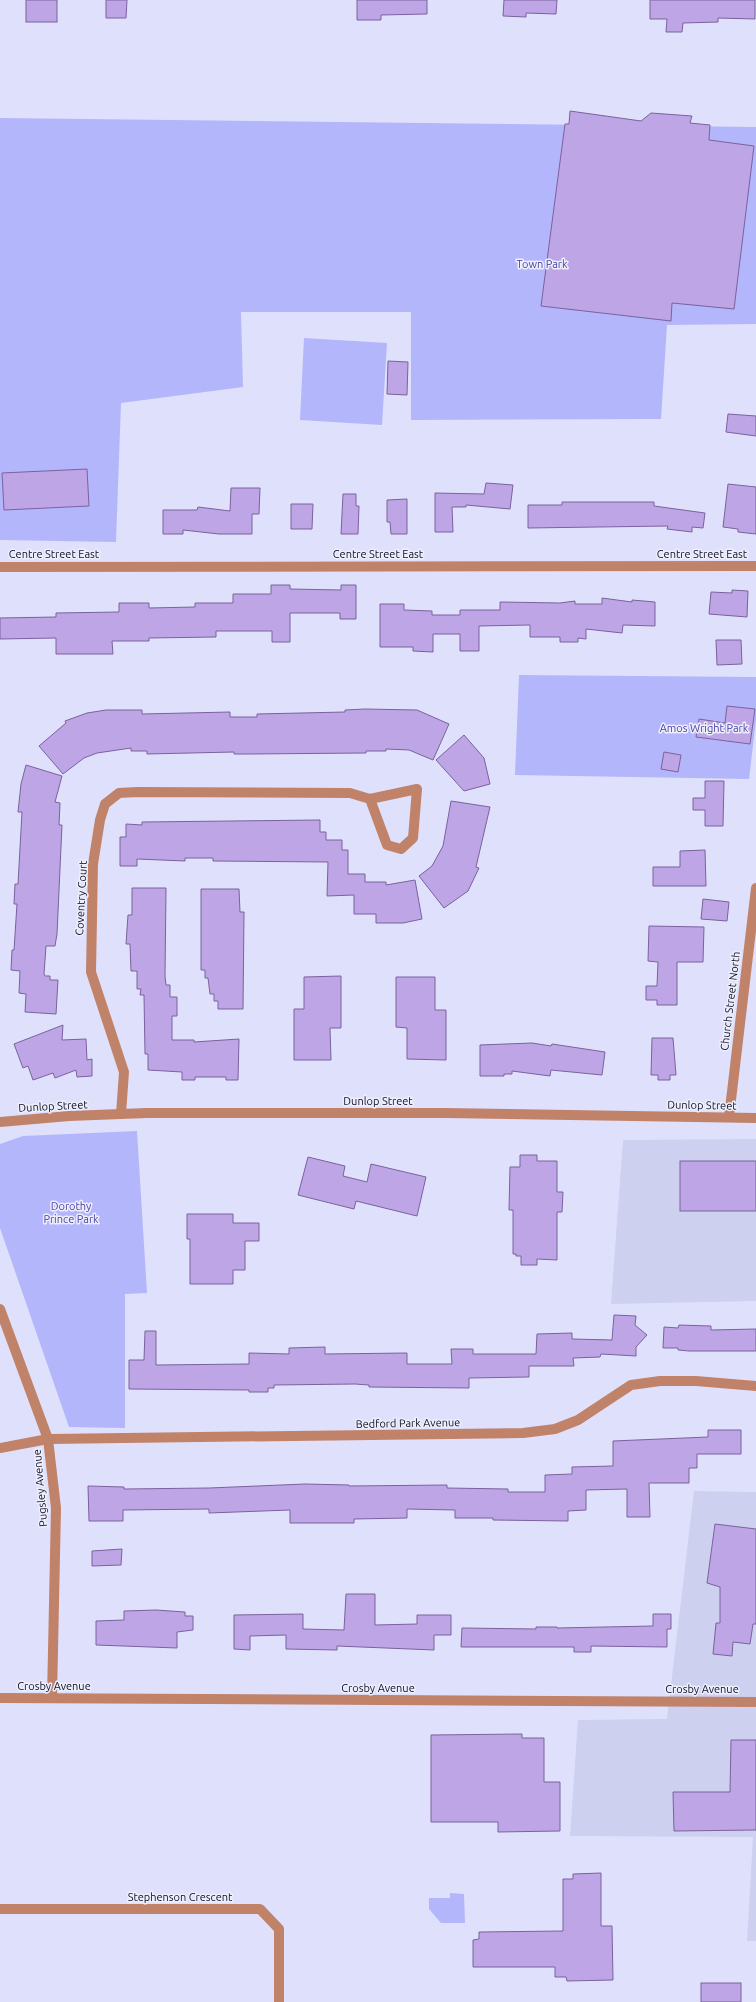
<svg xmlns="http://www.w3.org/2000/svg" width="756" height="2002" font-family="Ubuntu,sans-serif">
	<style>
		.built { fill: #cdd0ee }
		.green { fill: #b3b6fb }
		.building { fill: #bea5e5; stroke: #7a629d }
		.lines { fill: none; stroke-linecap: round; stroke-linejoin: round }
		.minor { stroke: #c1826a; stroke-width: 10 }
		.labels { text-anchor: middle; stroke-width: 3; stroke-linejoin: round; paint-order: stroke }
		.park-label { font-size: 11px; fill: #483ea4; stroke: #eeeffd }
		.street-label { font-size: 11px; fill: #0f0e25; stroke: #eeeffd }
	</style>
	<rect width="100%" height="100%" fill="#dfe1fc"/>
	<g class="built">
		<polygon points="756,1139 756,1301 611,1304 623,1140"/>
		<polygon points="694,1491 756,1492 756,1941 747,1941 753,1837 570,1836 578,1720 667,1719"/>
	</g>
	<g class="green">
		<polygon points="0,118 756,127 756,324 667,325 661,419 411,420 411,312 241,312 243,387 121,403 116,542 0,540"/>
		<polygon points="304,338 387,343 382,425 300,420"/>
		<polygon points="519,675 756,677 756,720 749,779 515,775"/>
		<polygon points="137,1131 147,1293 125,1294 125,1428 69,1427 0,1228 0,1144 23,1136"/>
		<polygon points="450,1893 464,1894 465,1923 441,1923 429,1909 429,1898 450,1898"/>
	</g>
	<g class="building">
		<rect x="26" y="0" width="31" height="22"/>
		<polygon points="106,0 127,0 126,18 106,18"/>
		<polygon points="357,0 427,0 427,14 381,15 381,20 357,20"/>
		<polygon points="504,0 557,0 556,14 526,13 526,17 503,16"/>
		<polygon points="650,0 755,0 755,19 718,18 718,22 683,23 682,32 666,32 667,19 650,19"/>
		<polygon points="570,111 641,121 651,113 692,116 690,123 710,125 709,140 754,146 734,309 672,303 671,321 541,306 565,124 569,124"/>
		<polygon points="388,361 408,362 407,395 387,394"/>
		<polygon points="728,414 756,416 756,436 726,432"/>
		<polygon points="87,469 89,506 4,510 2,473"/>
		<polygon points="486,483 513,485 510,509 466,505 466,507 452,507 453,532 435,532 435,493 484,494"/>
		<polygon points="728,484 756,487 756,534 738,532 738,529 723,527"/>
		<polygon points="231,488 260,488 259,514 252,514 252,534 219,534 183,530 183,534 163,534 163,510 197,510 198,507 230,511"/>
		<polygon points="343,494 356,494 356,506 359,506 358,534 341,534"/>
		<polygon points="407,499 407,534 391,534 390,522 387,522 387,500"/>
		<polygon points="562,502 654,502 654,506 705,513 703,528 692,527 692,532 667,529 668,526 528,528 528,505 562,505"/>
		<polygon points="291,504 313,504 312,529 291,529"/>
		<polygon points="271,585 290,585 290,589 341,590 341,585 356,585 356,619 340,619 340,613 290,613 290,642 272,642 272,631 216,631 216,637 149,638 149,641 112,641 113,654 56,654 56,638 0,639 0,618 56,617 56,613 119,612 119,603 149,603 149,608 195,607 195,603 233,603 233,594 271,594"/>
		<polygon points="732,590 748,591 747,617 709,614 711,592 732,593"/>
		<polygon points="602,598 632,602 632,600 655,602 655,626 623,625 622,633 586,629 586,639 578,638 578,642 560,642 560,637 530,637 530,625 479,626 479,651 460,651 460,634 433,634 433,652 413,651 413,647 380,647 380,604 404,604 404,610 432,611 432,615 460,615 460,610 500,610 500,602 560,603 575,601 575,604 602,604"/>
		<polygon points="716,640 741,640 742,664 717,665"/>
		<polygon points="727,706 755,709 750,744 696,737 699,719 725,723"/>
		<polygon points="365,709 417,710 449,724 433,760 409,750 386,749 386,751 366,751 366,753 250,754 234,754 234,752 147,754 147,751 131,751 131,748 97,753 84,758 63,774 39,746 66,723 65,721 87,713 106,710 142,710 142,714 230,712 230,717 257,717 257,714 345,712 345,710"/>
		<polygon points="464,735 484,758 490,784 464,791 436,760"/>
		<polygon points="664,752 681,755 678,772 661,769"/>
		<polygon points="26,765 62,776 55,802 60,803 59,825 62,825 57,934 55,946 46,946 44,974 45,976 50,976 50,980 58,980 56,1014 25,1012 26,994 19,993 20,971 11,970 12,950 14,950 17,904 14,904 15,884 18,884 22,812 18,812 21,784"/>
		<polygon points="705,781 724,781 723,826 705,826 705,810 693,810 693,798 705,798"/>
		<polygon points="451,801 490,807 476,867 479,868 468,891 444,908 419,876 432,866 443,846"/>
		<polygon points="320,820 320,832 326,832 326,840 342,840 342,850 348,850 348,874 365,874 365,882 386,882 386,885 415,880 422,919 403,923 376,923 376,914 354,914 354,895 327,896 328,862 213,861 213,858 185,858 185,861 137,859 137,866 120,866 120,837 126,837 126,824 142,825 142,822"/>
		<polygon points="705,850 706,886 653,886 653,867 680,867 680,851"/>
		<polygon points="132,888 166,888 165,976 166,985 170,985 170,997 177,997 177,1016 172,1016 172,1040 194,1040 194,1042 239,1039 238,1080 226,1080 226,1077 195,1077 195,1080 182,1080 182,1072 148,1070 148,1054 145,1054 144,995 140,995 141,989 137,989 137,971 131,971 130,944 126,944 128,915 132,915"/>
		<polygon points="201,889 239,889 240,912 244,912 243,1009 218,1009 218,1001 214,1001 214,994 210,994 208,978 205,978 205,970 201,970"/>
		<polygon points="703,899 729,902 727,921 701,919"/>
		<polygon points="649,926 704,927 703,962 677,962 677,1005 657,1005 657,1000 646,1000 646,986 657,986 658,962 648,961"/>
		<polygon points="341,976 341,1028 330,1028 331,1060 294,1060 294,1009 304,1009 304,977"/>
		<polygon points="396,977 435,977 435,1010 446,1010 446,1060 407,1059 407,1028 396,1027"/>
		<polygon points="63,1025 62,1040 86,1039 87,1060 92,1059 92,1076 77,1077 76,1070 55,1078 53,1073 33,1080 28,1066 23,1068 14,1044"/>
		<polygon points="652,1038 673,1038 676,1075 670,1075 670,1080 658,1080 658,1075 651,1075"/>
		<polygon points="532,1043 551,1046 552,1044 605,1052 602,1075 551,1070 550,1076 512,1071 512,1074 504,1074 504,1076 480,1076 480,1045"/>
		<polygon points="520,1155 537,1155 537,1161 557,1161 557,1192 563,1192 562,1212 557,1212 557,1260 537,1259 537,1265 521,1265 521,1256 516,1256 516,1254 513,1254 513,1210 509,1210 510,1167 520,1167"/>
		<polygon points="308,1157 345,1166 343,1176 367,1182 371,1164 426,1177 417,1216 356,1201 354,1209 298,1195"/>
		<rect x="680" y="1161" width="76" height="50"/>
		<polygon points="187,1214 233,1214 233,1223 259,1223 259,1241 245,1241 245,1270 233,1270 233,1284 190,1284 190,1239 187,1239"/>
		<polygon points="614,1315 636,1316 635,1325 647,1335 636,1347 636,1356 601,1354 600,1357 573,1358 574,1366 529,1366 529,1377 469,1378 469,1388 369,1387 369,1385 355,1384 274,1385 274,1388 268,1388 268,1392 249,1392 249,1390 129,1389 129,1360 144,1360 145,1331 156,1331 156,1365 249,1364 249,1353 289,1354 289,1348 325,1347 325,1354 407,1353 407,1364 452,1364 451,1349 473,1349 473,1354 536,1354 537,1334 572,1333 572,1339 612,1340"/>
		<polygon points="679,1325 711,1326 711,1330 756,1329 756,1351 689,1351 678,1350 678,1348 663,1348 664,1327 678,1328"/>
		<polygon points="708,1430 741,1430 741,1454 697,1454 697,1468 689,1468 689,1483 649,1483 650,1517 627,1517 627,1489 586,1490 586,1510 568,1511 568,1521 493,1520 493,1518 455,1518 455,1510 407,1509 407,1518 354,1519 354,1523 290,1523 290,1510 209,1513 209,1509 123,1510 123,1521 89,1521 88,1486 124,1487 124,1489 209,1488 305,1484 349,1485 349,1486 447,1485 447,1488 508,1489 508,1492 545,1492 545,1475 572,1474 572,1467 613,1466 613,1441 708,1437"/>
		<polygon points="715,1524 756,1529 756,1624 753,1624 750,1644 733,1642 732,1656 713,1654 716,1623 720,1623 720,1587 707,1583"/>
		<polygon points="122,1549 121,1565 92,1566 92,1551"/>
		<polygon points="346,1594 375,1594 375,1625 417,1624 417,1615 451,1615 451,1635 434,1635 434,1650 337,1646 337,1650 286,1649 286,1635 250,1636 250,1650 234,1649 234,1615 303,1614 303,1629 344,1630"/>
		<polygon points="156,1610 185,1612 185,1616 193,1616 193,1630 177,1632 177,1648 96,1645 96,1621 124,1620 124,1611"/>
		<polygon points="653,1614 671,1614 671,1629 667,1629 667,1647 591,1646 591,1652 574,1652 574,1647 461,1647 462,1628 536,1629 536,1627 557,1627 557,1628 653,1626"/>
		<polygon points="522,1734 522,1738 544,1738 544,1782 560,1782 560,1831 498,1832 498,1822 431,1822 431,1735"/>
		<polygon points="731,1740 756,1740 756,1830 674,1831 673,1792 730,1792"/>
		<polygon points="601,1873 601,1926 612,1926 613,1980 567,1981 566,1977 555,1977 555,1967 473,1967 473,1940 479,1939 479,1932 563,1931 563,1879 573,1879 573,1874"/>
		<rect x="701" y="1983" width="40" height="19"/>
	</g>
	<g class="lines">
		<g class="minor">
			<polyline points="0,567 756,566"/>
			<polyline points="121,1114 124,1072 91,972 93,864 100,820 105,804 119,793 137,792 350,793 370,799 387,845 401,849 413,838 417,789 370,799"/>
			<polyline points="729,1117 756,888"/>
			<polyline points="0,1122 69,1116 147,1113 444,1113 756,1118"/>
			<polyline points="0,1309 48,1439 56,1508 52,1698"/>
			<polyline points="0,1448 48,1439 523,1433 555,1429 578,1420 631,1385 660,1381 696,1381 756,1386"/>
			<polyline points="0,1698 756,1702"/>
			<polyline points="0,1909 260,1909 279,1929 279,2002"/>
		</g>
	</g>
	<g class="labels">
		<g class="park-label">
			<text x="542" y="268">Town Park</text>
			<text x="704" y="732">Amos Wright Park</text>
			<text x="71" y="1210">Dorothy<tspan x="71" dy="13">Prince Park</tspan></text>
		</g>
		<g class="street-label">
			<text x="54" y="558">Centre Street East</text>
			<text x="378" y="558">Centre Street East</text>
			<text x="702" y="558">Centre Street East</text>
			<text transform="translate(81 898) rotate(-87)" y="4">Coventry Court</text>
			<text transform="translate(730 1001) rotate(-83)" y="4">Church Street North</text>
			<text x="378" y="1105">Dunlop Street</text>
			<text transform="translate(702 1105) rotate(1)" y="4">Dunlop Street</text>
			<text transform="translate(53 1106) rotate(-3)" y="4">Dunlop Street</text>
			<text transform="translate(408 1423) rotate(-1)" y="4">Bedford Park Avenue</text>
			<text transform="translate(40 1488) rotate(-95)" y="4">Pugsley Avenue</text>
			<text x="54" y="1690">Crosby Avenue</text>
			<text x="378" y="1692">Crosby Avenue</text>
			<text x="702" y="1693">Crosby Avenue</text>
			<text x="180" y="1901">Stephenson Crescent</text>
		</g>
	</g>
</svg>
